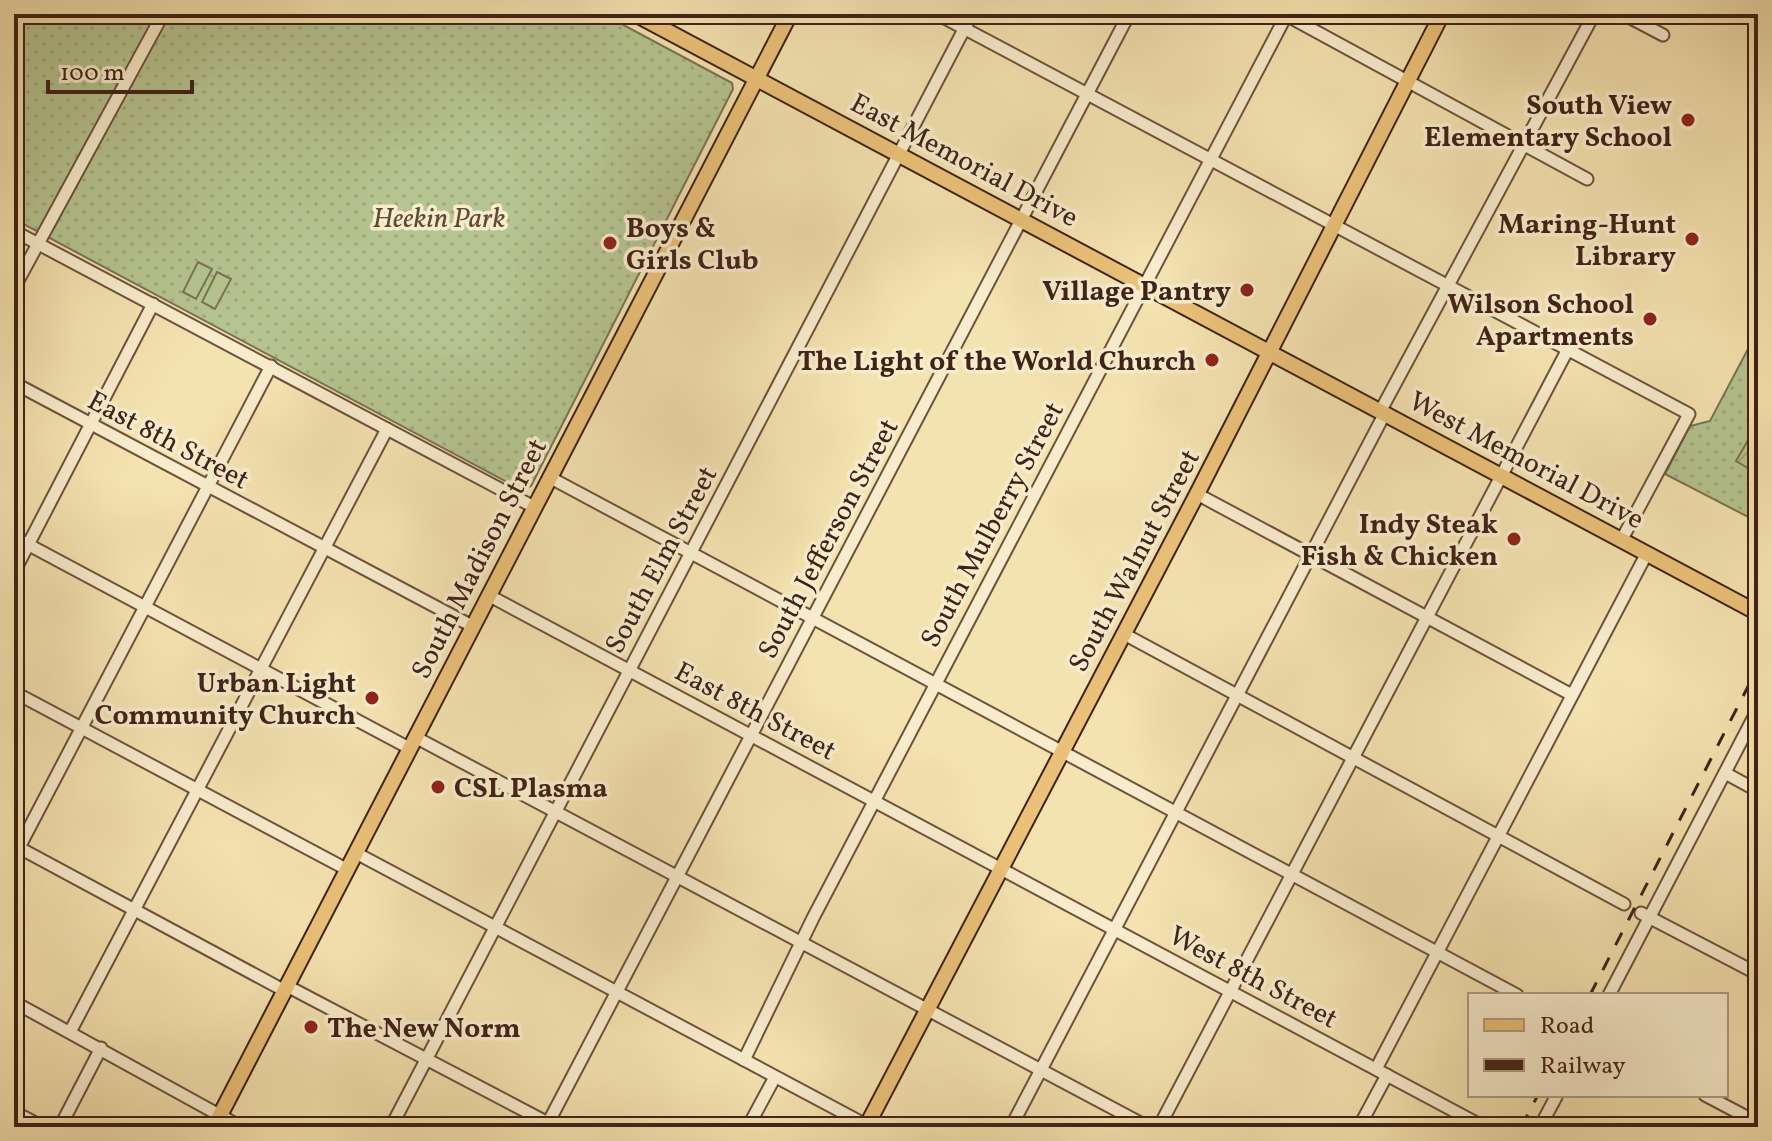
<svg xmlns="http://www.w3.org/2000/svg" width="1772" height="1141" font-family="Vollkorn,serif">
	<style>
		.grass { fill: url(#grass-dots); stroke: #7b7354; stroke-width: 2 }
		.garden { fill: url(#garden-furrows); stroke: #7b7354; stroke-width: 2 }
		.pitch { fill: #b5c490; stroke: #7b7354; stroke-width: 2 }
		.lines { fill: none; stroke-linecap: round; stroke-linejoin: round }
		.minor-casing { stroke: #6e523d; stroke-width: 15 }
		.major-casing { stroke: #412217; stroke-width: 18 }
		.minor { stroke: #f8eccc; stroke-width: 11 }
		.major { stroke: #eac178; stroke-width: 14 }
		.rail { stroke: #412217; stroke-width: 3; stroke-dasharray: 14 14; stroke-linecap: butt }
		.poi-dot { fill: #8f2418; stroke: #f8eccc; stroke-width: 3 }
		.labels { text-anchor: middle; stroke-width: 7; stroke-linejoin: round; paint-order: stroke }
		.poi-label { font-size: 28px; font-weight: bold; fill: #412217; stroke: #f8eccc; text-anchor: end }
		.street-label { font-size: 28px; fill: #412217; stroke: #f8eccc }
		.park-label { font-size: 28px; font-style: italic; fill: #5e4a35; stroke: #f8eccc }
	</style>
	<defs>
		<pattern id="grass-dots" width="8" height="8" patternUnits="userSpaceOnUse" patternTransform="scale(2)"><rect width="8" height="8" fill="#b5c490"/><path d="M2 2h.1M6 6h.1" fill="none" stroke="#9da87b" stroke-width="1.8" stroke-linecap="round"/></pattern>
		<pattern id="garden-furrows" width="10" height="10" patternUnits="userSpaceOnUse" patternTransform="scale(2)"><rect width="10" height="10" fill="#b5c490"/><path d="M-1 1l2-2M0 10L10 0M9 11l2-2" fill="none" stroke="#9da87b"/></pattern>
	</defs>
	<rect width="100%" height="100%" fill="#f4e2b0"/>
	<filter id="stains"><feTurbulence type="fractalNoise" baseFrequency=".0025" numOctaves="4"/><feColorMatrix values="0 0 0 0 .2 0 0 0 0 .09 0 0 0 0 .02 0 0 0 .5 -.17"/></filter>
	<radialGradient id="worn" r=".72"><stop offset=".6" stop-color="#630" stop-opacity="0"/><stop offset="1" stop-color="#630" stop-opacity=".3"/></radialGradient>
	<g class="grass">
		<polygon points="14,14 603,14 732,83 733,89 531,486 522,490 14,219"/>
		<polygon points="1758,330 1758,522 1665,474 1690,426 1710,421"/>
	</g>
	<polygon class="garden" points="1758,423 1758,474 1736,461"/>
	<g class="pitch">
		<polygon points="198,262 212,269 196,299 183,292"/>
		<polygon points="217,272 231,279 215,309 202,302"/>
	</g>
	<g class="lines">
		<defs>
			<g id="minor">
				<polyline points="937,14 1689,414 1622,539"/>
				<polyline points="1284,14 1587,179"/>
				<polyline points="1623,14 1663,35"/>
				<polyline points="14,231 534,507"/>
				<polyline points="14,288 163,14"/>
				<polyline points="14,383 472,626"/>
				<polyline points="1381,410 1594,14"/>
				<polyline points="549,477 1517,995"/>
				<polyline points="1197,494 1572,695"/>
				<polyline points="14,537 409,748"/>
				<polyline points="14,572 153,304"/>
				<polyline points="488,595 1484,1127"/>
				<polyline points="1124,634 1624,904"/>
				<polyline points="14,692 348,870"/>
				<polyline points="415,737 1148,1127"/>
				<polyline points="1725,773 1758,791"/>
				<polyline points="14,845 285,991"/>
				<polyline points="356,853 870,1127"/>
				<polyline points="14,857 271,366"/>
				<polyline points="1641,913 1758,974"/>
				<polyline points="287,986 548,1123"/>
				<polyline points="1609,995 1758,709"/>
				<polyline points="14,1002 241,1127"/>
				<polyline points="70,1032 387,429"/>
				<polyline points="744,1060 813,918 1287,14"/>
				<polyline points="1376,1069 1647,553"/>
				<polyline points="1705,1095 1758,1123"/>
				<polyline points="14,1112 43,1127"/>
				<polyline points="60,1127 101,1048"/>
				<polyline points="391,1127 972,14"/>
				<polyline points="546,1127 1129,14"/>
				<polyline points="748,1127 775,1077"/>
				<polyline points="1011,1127 1385,413"/>
				<polyline points="1159,1127 1568,349"/>
				<polyline points="1359,1127 1387,1075"/>
				<polyline points="1540,1127 1557,1095"/>
			</g>
			<g id="major">
				<polyline points="635,14 1758,613"/>
				<polyline points="214,1127 790,14"/>
				<polyline points="866,1127 1197,494 1442,14"/>
			</g>
		</defs>
		<use href="#minor" class="minor-casing"/>
		<use href="#major" class="major-casing"/>
		<use href="#minor" class="minor"/>
		<use href="#major" class="major"/>
		<g class="rail">
			<polyline points="1590,995 1758,667"/>
			<polyline points="1521,1127 1538,1095"/>
		</g>
	</g>
	<g class="poi-dot">
		<circle cx="1688" cy="120" r="8"/>
		<circle cx="1692" cy="239" r="8"/>
		<circle cx="610" cy="243" r="8"/>
		<circle cx="1247" cy="290" r="8"/>
		<circle cx="1650" cy="319" r="8"/>
		<circle cx="1212" cy="360" r="8"/>
		<circle cx="1514" cy="539" r="8"/>
		<circle cx="372" cy="698" r="8"/>
		<circle cx="438" cy="787" r="8"/>
		<circle cx="311" cy="1027" r="8"/>
	</g>
	<g class="labels">
		<g class="poi-label">
			<text x="1672" y="114">South View<tspan x="1672" dy="32">Elementary School</tspan></text>
			<text x="1676" y="233">Maring-Hunt<tspan x="1676" dy="32">Library</tspan></text>
			<text x="626" y="237" text-anchor="start">Boys &amp;<tspan x="626" dy="32">Girls Club</tspan></text>
			<text x="1231" y="300">Village Pantry</text>
			<text x="1634" y="313">Wilson School<tspan x="1634" dy="32">Apartments</tspan></text>
			<text x="1196" y="370">The Light of the World Church</text>
			<text x="1498" y="533">Indy Steak<tspan x="1498" dy="32">Fish &amp; Chicken</tspan></text>
			<text x="356" y="692">Urban Light<tspan x="356" dy="32">Community Church</tspan></text>
			<text x="454" y="797" text-anchor="start">CSL Plasma</text>
			<text x="327" y="1037" text-anchor="start">The New Norm</text>
		</g>
		<g class="street-label">
			<text transform="translate(965 159) rotate(28)" y="10">East Memorial Drive</text>
			<text transform="translate(169 439) rotate(28)" y="10">East 8th Street</text>
			<text transform="translate(1527 459) rotate(28)" y="10">West Memorial Drive</text>
			<text transform="translate(991 524) rotate(-62)" y="10">South Mulberry Street</text>
			<text transform="translate(827 538) rotate(-62)" y="10">South Jefferson Street</text>
			<text transform="translate(478 558) rotate(-63)" y="10">South Madison Street</text>
			<text transform="translate(660 559) rotate(-62)" y="10">South Elm Street</text>
			<text transform="translate(1133 560) rotate(-62)" y="10">South Walnut Street</text>
			<text transform="translate(756 710) rotate(28)" y="10">East 8th Street</text>
			<text transform="translate(1254 976) rotate(28)" y="10">West 8th Street</text>
		</g>
		<g class="park-label">
			<text x="439" y="227">Heekin Park</text>
		</g>
	</g>
	<rect width="1772" height="1141" fill="none" stroke="#f4e2b0" stroke-width="48"/>
	<rect x="16" y="16" width="1740" height="1109" fill="none" stroke="#412217" stroke-width="4"/>
	<rect x="24" y="24" width="1724" height="1093" fill="none" stroke="#412217" stroke-width="2"/>
	<rect x="1468" y="993" width="260" height="104" fill="#f8eccc" stroke="#af9b84" stroke-width="2"/>
	<rect x="1484" y="1019" width="40" height="12" fill="#eac178" stroke="#af9b84" stroke-width="2"/>
	<text x="1540" y="1033" font-size="24" fill="#412217">Road</text>
	<rect x="1484" y="1059" width="40" height="12" fill="#412217" stroke="#af9b84" stroke-width="2"/>
	<text x="1540" y="1073" font-size="24" fill="#412217">Railway</text>
	<path d="M48 80v12h144v-12" fill="none" stroke="#412217" stroke-width="4"/>
	<text x="60" y="80" font-size="24" fill="#412217" stroke="#f8eccc" stroke-width="6" paint-order="stroke">100 m</text>
	<rect width="100%" height="100%" filter="url(#stains)"/>
	<rect width="100%" height="100%" fill="url(#worn)"/>
</svg>
